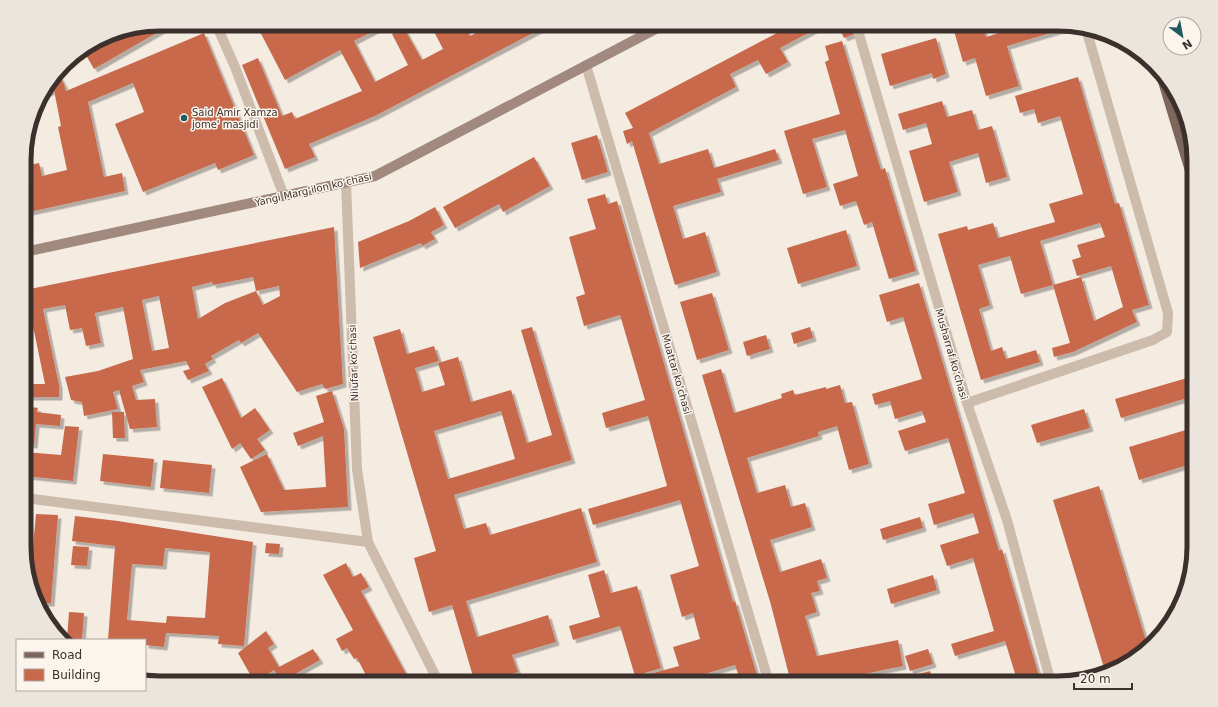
<svg xmlns="http://www.w3.org/2000/svg" width="1218" height="707" font-family="'DejaVu Sans',sans-serif">
	<style>
		.building { fill: #c8694b; fill-rule: evenodd; filter: url(#shadow) }
		.lines { fill: none; stroke-linecap: round; stroke-linejoin: round }
		.minor { stroke: #cdbbac; stroke-width: 10 }
		.secondary { stroke: #a18a7d; stroke-width: 10 }
		.primary { stroke: #7d675c; stroke-width: 10 }
		.poi-dot { fill: #1f5a5e; stroke: #fbf5ee; stroke-width: 1.5 }
		.labels { text-anchor: middle; stroke-width: 3; stroke-linejoin: round; paint-order: stroke }
		.poi-label { font-size: 10px; fill: #3b302b; stroke: #fbf5ee; text-anchor: start }
		.street-label { font-size: 10px; fill: #3b302b; stroke: #fbf5ee }
		.rim { fill: none; stroke: #3b302b; stroke-width: 5 }
	</style>
	<defs>
		<filter id="shadow"><feDropShadow dx="3.5" dy="3.5" stdDeviation="0" flood-color="#0004"/></filter>
	</defs>
	<rect width="100%" height="100%" fill="#f4ebe1"/>
	<g class="building">
		<polygon points="160,24 172,24 94,69 83,50 108,34"/>
		<polygon points="256,24 387,24 354,41 375,82 408,65 392,34 404,28 422,60 443,49 430,24 464,24 470,36 489,26 487,24 550,24 375,116 309,144 315,157 285,169 242,65 258,58 282,116 292,112 295,119 362,91 340,50 285,80"/>
		<polygon points="794,24 837,24 825,30 823,25 780,48 788,62 766,74 758,60 730,74 736,87 649,133 659,164 708,149 714,168 775,149 779,160 717,179 721,192 673,206 683,239 705,232 717,272 675,285 632,141 627,144 623,131 633,128 625,113"/>
		<polygon points="837,24 850,24 854,34 844,38"/>
		<polygon points="874,24 888,24 889,26 876,29"/>
		<polygon points="952,24 982,24 986,37 1028,24 1058,24 1062,25 1064,29 1007,46 1019,86 986,96 975,58 963,62"/>
		<polygon points="204,33 254,155 218,170 215,163 143,192 115,124 144,112 133,83 88,102 104,177 122,173 125,191 25,213 25,166 39,163 42,176 67,170 58,127 61,126 54,90 48,93 46,89 58,73 64,84 66,91"/>
		<polygon points="936,38 946,74 933,79 932,73 890,86 881,54"/>
		<polygon points="842,41 881,170 885,168 916,271 889,279 872,222 864,225 856,201 840,206 833,184 858,176 845,130 812,139 827,187 803,194 784,131 840,114 825,62 829,60 825,46"/>
		<polygon points="1078,77 1115,204 1119,203 1149,305 1132,310 1137,322 1073,352 1054,357 1052,348 1070,343 1053,285 1081,277 1094,321 1123,307 1111,266 1077,276 1072,260 1081,257 1077,245 1105,237 1100,223 1040,241 1053,285 1021,294 1010,256 978,265 990,305 979,309 991,351 1002,347 1006,359 1036,350 1040,362 981,380 938,234 967,226 968,230 993,223 998,238 1055,222 1049,204 1083,194 1060,116 1038,123 1034,109 1020,113 1015,96"/>
		<polygon points="942,101 947,117 972,110 978,130 992,126 1007,177 986,183 978,153 949,162 958,192 924,202 909,151 932,144 926,123 903,130 898,114"/>
		<polygon points="597,135 608,172 582,180 571,143"/>
		<polygon points="534,157 550,186 503,212 499,204 455,228 443,207"/>
		<polygon points="605,194 608,204 617,201 733,602 735,601 759,682 755,683 741,683 735,665 698,676 701,683 676,683 674,678 658,683 641,683 639,677 679,666 673,647 700,639 693,613 682,617 670,575 699,566 680,500 593,525 588,509 667,486 648,416 606,428 602,413 645,400 620,315 584,326 576,297 585,294 569,237 596,229 587,199"/>
		<polygon points="435,207 444,225 431,232 435,239 422,246 421,243 360,268 358,242 409,221"/>
		<path d="M334,227l9,157 -18,5 -3,-5 -25,8 -39,-59 -17,10 -2,-3 -28,16 2,3 -8,5 4,7 -21,9 -5,-9 7,-2 -4,-8 -46,9 4,12 -12,4 4,14 19,-1 2,28 -27,2 -11,-39 -6,2 5,17 -34,7 -2,-14 -11,-2 -6,-23 33,-6 35,-12 -10,-52 -28,6 6,30 -15,3 -4,-18 -12,2 -5,-25 -22,4 16,76v12h-34v-13h20l-12,-58 -8,1v-37zM253,277l3,14 23,-5 1,10 -17,9 -7,-14 -31,12 -27,16 -6,-32 20,-5 1,3zM159,296l10,52 -17,3 -10,-51z"/>
		<polygon points="846,230 857,266 798,284 787,248"/>
		<polygon points="919,283 999,551 1002,549 1041,683 1018,683 1005,641 955,656 951,644 994,631 973,558 947,566 940,545 979,533 973,513 934,525 928,504 965,493 948,438 905,451 898,431 926,422 922,411 895,419 890,401 875,405 872,394 922,379 903,317 887,322 879,295"/>
		<polygon points="712,293 729,350 697,360 680,302"/>
		<path d="M532,327l40,133 -118,35 10,34 22,-6 4,12 91,-27 16,54 -131,39 11,36 71,-22 8,27 -44,13 6,17 -35,11h-8l-23,-78 -23,7 -15,-54 22,-7 -63,-214 27,-8 7,25 27,-8 5,15 -24,7 7,24 23,-7 -7,-22 20,-6 13,45 40,-12 16,53 25,-8 -31,-105zM501,411l14,48 -67,20 -14,-48z"/>
		<polygon points="810,327 813,338 794,344 791,333"/>
		<polygon points="766,335 770,349 747,356 743,342"/>
		<polygon points="721,369 734,413 782,398 781,394 793,390 795,395 826,387 826,389 840,385 845,403 852,402 869,464 849,470 837,426 818,432 819,436 747,458 757,493 785,485 791,507 805,503 812,527 770,540 780,572 821,559 827,578 817,581 820,591 811,593 817,612 805,616 817,656 898,640 903,666 845,678 846,683 791,683 771,605 702,375"/>
		<polygon points="1194,376 1194,396 1121,418 1115,399"/>
		<polygon points="222,378 241,418 255,408 270,430 257,439 265,450 251,459 240,443 232,449 202,387"/>
		<polygon points="332,391 344,429 348,507 261,512 240,467 267,454 284,490 326,487 323,436 298,446 293,433 324,422 316,396"/>
		<polygon points="25,406 38,408 37,412 61,415 60,426 36,424 34,445 25,444"/>
		<polygon points="1084,409 1090,428 1037,443 1031,425"/>
		<polygon points="112,412 124,412 125,438 113,438"/>
		<polygon points="65,426 79,427 73,481 25,476 25,452 61,455"/>
		<polygon points="1189,429 1194,443 1194,463 1139,480 1129,447"/>
		<polygon points="103,454 154,459 151,487 100,481"/>
		<polygon points="163,460 212,465 209,493 160,488"/>
		<polygon points="1099,486 1147,644 1126,665 1105,671 1053,500"/>
		<polygon points="36,514 58,515 51,603 39,603 30,579"/>
		<path d="M75,516l43,5 135,21 -9,104 -26,-2 1,-8 -53,-3 -2,14 -19,-2v-5h-37l7,-94 -43,-5zM165,548l45,4 -5,66 -38,-2 -1,7 -39,-3 5,-56 31,2z"/>
		<polygon points="920,517 923,528 883,540 880,529"/>
		<polygon points="266,543 280,544 279,554 265,553"/>
		<polygon points="73,546 89,547 87,566 71,565"/>
		<polygon points="346,563 353,577 361,573 369,587 361,591 411,683 370,683 357,658 354,659 347,648 342,651 336,639 353,630 323,575"/>
		<polygon points="604,570 611,593 637,586 661,668 635,676 620,626 573,640 569,626 600,617 588,575"/>
		<polygon points="933,575 937,590 891,604 887,589"/>
		<polygon points="69,612 84,613 82,640 67,639"/>
		<polygon points="266,631 274,644 268,648 279,667 313,649 320,660 281,682 274,670 266,675 270,683 255,683 238,653"/>
		<polygon points="928,649 933,664 910,671 905,656"/>
		<polygon points="930,671 933,683 913,683 911,676"/>
		<polygon points="169,674 174,683 160,683 155,682"/>
		<polygon points="599,676 601,683 576,683 576,682"/>
	</g>
	<g class="lines">
		<g class="minor">
			<polyline points="216,24 235,67 284,196"/>
			<polyline points="856,24 967,403 1007,520 1051,683"/>
			<polyline points="586,65 769,683"/>
			<polyline points="346,182 357,469 368,542 439,683"/>
			<polyline points="967,403 1153,340 1167,332 1168,313 1087,32"/>
			<polyline points="25,498 368,542"/>
		</g>
		<polyline class="secondary" points="25,252 375,176 665,24"/>
		<polyline class="primary" points="1162,78 1194,184"/>
	</g>
	<circle class="poi-dot" cx="184" cy="118" r="4"/>
	<g class="labels">
		<g class="poi-label">
			<text x="192" y="116">Said Amir Xamza<tspan x="192" dy="12">jome' masjidi</tspan></text>
		</g>
		<g class="street-label">
			<text transform="translate(313 189) rotate(-13)" y="4">Yangi Margʻilon koʻchasi</text>
			<text transform="translate(952 354) rotate(74)" y="4">Musharraf koʻchasi</text>
			<text transform="translate(353 363) rotate(-92)" y="4">Nilufar koʻchasi</text>
			<text transform="translate(677 374) rotate(74)" y="4">Muattar koʻchasi</text>
		</g>
	</g>
	<path d="M0 0H1218V707H0ZM160 31H1058A129 129 0 0 1 1187 160V547A129 129 0 0 1 1058 676H160A129 129 0 0 1 31 547V160A129 129 0 0 1 160 31Z" fill="#ece5de" fill-rule="evenodd"/>
	<path class="rim" d="M160 31H1058A129 129 0 0 1 1187 160V547A129 129 0 0 1 1058 676H160A129 129 0 0 1 31 547V160A129 129 0 0 1 160 31Z"/>
	<rect x="16" y="639" width="130" height="52" fill="#fbf5ee" stroke="#aea6a0"/>
	<rect x="24" y="652" width="20" height="6" fill="#7d675c" stroke="#aea6a0"/>
	<text x="52" y="659" font-size="12" fill="#3b302b">Road</text>
	<rect x="24" y="669" width="20" height="12" fill="#c8694b" stroke="#aea6a0"/>
	<text x="52" y="679" font-size="12" fill="#3b302b">Building</text>
	<g transform="translate(1182 36) rotate(148)"><circle r="19" fill="#fbf5ee" stroke="#aea6a0"/>
	<path d="M0-3L7 15L0 10L-7 15Z" fill="#1f5a5e"/>
	<text y="-6" font-size="11" font-weight="bold" text-anchor="middle" fill="#3b302b">N</text>
	</g>
	<path d="M1074 683v6h58v-6" fill="none" stroke="#3b302b" stroke-width="2"/>
	<text x="1080" y="683" font-size="12" fill="#3b302b" stroke="#fbf5ee" stroke-width="3" paint-order="stroke">20 m</text>
</svg>
